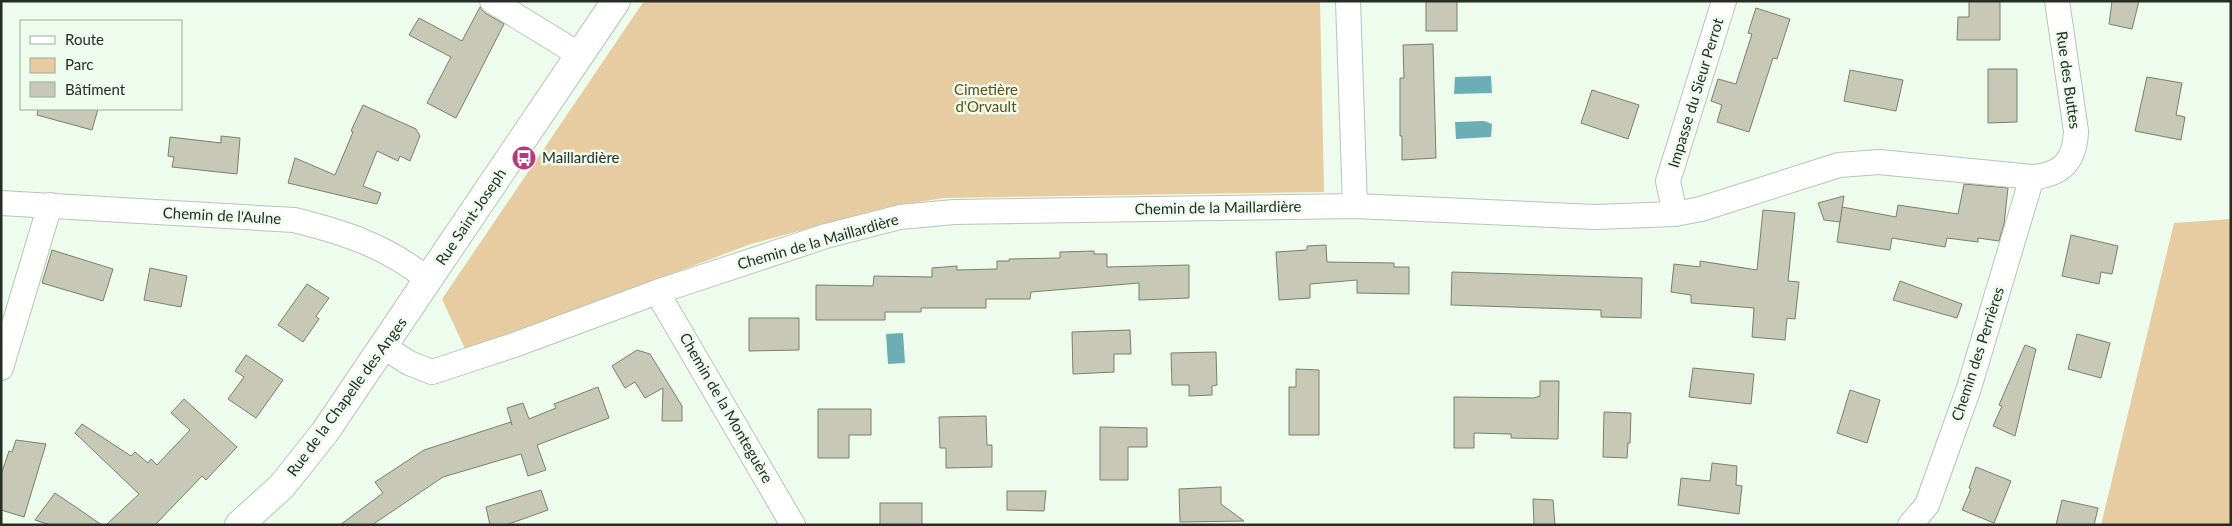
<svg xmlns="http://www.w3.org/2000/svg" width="2232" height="526" font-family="Lato,sans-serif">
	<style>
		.green { fill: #e6cca0 }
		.water { fill: #6dadb5 }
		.building { fill: #c7c9b6; stroke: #7c7e6d }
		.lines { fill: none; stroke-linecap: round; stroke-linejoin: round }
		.minor-casing { stroke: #b7c5b6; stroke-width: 26 }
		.secondary-casing { stroke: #b7c5b6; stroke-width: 30 }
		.minor { stroke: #fff; stroke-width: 24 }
		.secondary { stroke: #fff; stroke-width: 28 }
		.labels { text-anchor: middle; stroke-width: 5; stroke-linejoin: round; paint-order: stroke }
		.street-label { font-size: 15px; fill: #272c26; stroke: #edfcec }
		.park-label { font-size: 15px; fill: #664c16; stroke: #edfcec }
		.poi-label { font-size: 15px; fill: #272c26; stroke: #edfcec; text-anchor: start }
	</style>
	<rect width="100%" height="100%" fill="#edfcec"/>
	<g class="green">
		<polygon points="644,1 1320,1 1324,192 944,198 887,207 751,244 466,351 442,299"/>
		<polygon points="2231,219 2231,525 2101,525 2174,223"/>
	</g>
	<g class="water">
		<polygon points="1491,76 1492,93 1454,94 1455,77"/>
		<polygon points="1484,121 1492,124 1491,137 1456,139 1455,122"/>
		<polygon points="903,333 905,363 888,364 886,334"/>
	</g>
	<g class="building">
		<rect x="1426" y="1" width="31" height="30"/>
		<polygon points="1969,1 2000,1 2000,40 1957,40 1958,17 1969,17"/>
		<polygon points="2112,1 2139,1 2132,29 2109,24"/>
		<polygon points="480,7 485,13 504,24 456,118 427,103 451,57 409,35 419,18 462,41"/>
		<polygon points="1756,8 1790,19 1777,59 1773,58 1749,132 1717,122 1722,105 1711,101 1718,79 1736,84 1752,34 1748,33"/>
		<polygon points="1433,44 1436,158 1402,160 1402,136 1400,136 1400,78 1404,78 1403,45"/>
		<polygon points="1988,69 2017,69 2017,122 1988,123"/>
		<polygon points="1850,70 1903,80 1896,111 1844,101"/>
		<polygon points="2147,77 2182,83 2176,115 2185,117 2181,140 2135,131"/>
		<polygon points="1592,90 1639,105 1628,139 1581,123"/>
		<polygon points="363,105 416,129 420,136 410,161 400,156 398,161 377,151 363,186 381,193 377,204 288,183 295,158 335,175 353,132 351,131"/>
		<polygon points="38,109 98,109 92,130 37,115"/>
		<polygon points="221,136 240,138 237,174 172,167 174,157 168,156 170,137 221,143"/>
		<polygon points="1964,184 2008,188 2004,224 1999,241 1978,238 1978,242 1947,238 1945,247 1892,238 1890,250 1837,242 1842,207 1896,217 1898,205 1958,214"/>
		<polygon points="1844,196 1840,222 1824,220 1818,203"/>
		<polygon points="1763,210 1795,213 1788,281 1799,282 1795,319 1787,318 1785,340 1752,337 1754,308 1691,303 1691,295 1671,292 1674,264 1700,267 1700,261 1757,270"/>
		<polygon points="2071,235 2118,246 2112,274 2101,272 2099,284 2062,276"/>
		<polygon points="1326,245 1327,262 1394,263 1394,267 1409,267 1409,294 1357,293 1357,280 1310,284 1310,298 1279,300 1276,252 1307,250 1307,246"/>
		<polygon points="52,250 113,269 103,301 42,283"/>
		<polygon points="1094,251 1094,254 1107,254 1107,267 1189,265 1189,298 1139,300 1139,283 1031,292 1030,299 986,299 986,308 921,308 921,312 885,312 885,320 816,320 816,285 873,286 874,276 932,277 932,268 957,266 957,270 997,269 997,261 1009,261 1009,259 1060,258 1060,252"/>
		<polygon points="150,268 187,276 181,307 144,300"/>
		<polygon points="1452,272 1642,278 1641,318 1601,317 1601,310 1451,305"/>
		<polygon points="1900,281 1962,304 1957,318 1893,300"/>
		<polygon points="307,284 329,298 316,316 319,319 303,342 278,325"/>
		<polygon points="749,318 799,318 799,350 749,351"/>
		<polygon points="1130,330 1131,354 1114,354 1114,372 1073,374 1072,332"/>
		<polygon points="2077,334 2110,343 2101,378 2068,369"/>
		<polygon points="2025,345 2036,349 2015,436 1993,426 2002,406 1999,405"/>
		<polygon points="637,350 650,354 682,406 682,421 662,421 663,388 645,398 635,382 625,388 612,366"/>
		<polygon points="1216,352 1217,385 1212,386 1212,395 1189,396 1189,385 1172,385 1171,353"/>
		<polygon points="246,355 283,380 256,418 228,399 244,377 235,371"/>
		<polygon points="1693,368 1754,374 1751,404 1689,397"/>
		<polygon points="1296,369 1319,370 1319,435 1289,435 1289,387 1296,387"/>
		<polygon points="1540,381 1559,381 1558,439 1511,438 1511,434 1474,433 1474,448 1454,448 1454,397 1534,398 1540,396"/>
		<polygon points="598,387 609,418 537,445 546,470 528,476 521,454 443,477 372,525 340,525 383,493 375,482 424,450 511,422 512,425 507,408 523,403 529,419 556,408 554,404"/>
		<polygon points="1850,390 1880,400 1867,443 1837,433"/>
		<polygon points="184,399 237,447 206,480 202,476 155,525 106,525 139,494 75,433 82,424 131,456 135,452 148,463 151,459 157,465 190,430 171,413"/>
		<polygon points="818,409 871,409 871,435 849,435 849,458 818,458"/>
		<polygon points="1604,412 1631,413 1630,443 1628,443 1627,458 1603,457"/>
		<polygon points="986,416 987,445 992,445 992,467 946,468 946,448 940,448 939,417"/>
		<polygon points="1100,427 1147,428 1147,447 1128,447 1128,480 1100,480"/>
		<polygon points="16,440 46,444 24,517 1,510 1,475 9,451 12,452"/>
		<polygon points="1712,463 1737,466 1736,485 1742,486 1739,514 1678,505 1681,478 1710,481"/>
		<polygon points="1976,467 2011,481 1994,523 1962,510 1971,489 1969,488"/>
		<polygon points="1221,487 1221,504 1244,521 1180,522 1179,489"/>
		<polygon points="541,490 548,510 506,525 490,525 486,507"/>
		<polygon points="1007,491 1046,491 1044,511 1007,510"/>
		<polygon points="55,493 102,525 50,525 35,520"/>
		<polygon points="1533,499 1553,500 1555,525 1534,525"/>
		<polygon points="2062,500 2098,508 2094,525 2056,525"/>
		<rect x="880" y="503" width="42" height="22"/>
	</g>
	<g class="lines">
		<defs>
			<g id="minor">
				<polyline points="492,1 580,55"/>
				<polyline points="1348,1 1355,206"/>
				<path d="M1,203l293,17c49,12 96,27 135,61"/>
				<polyline points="1675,214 1668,181 1724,1"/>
				<polyline points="657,292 793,525"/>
				<path d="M384,347l25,16 23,9 82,-27 143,-53 169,-56 74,-19 54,-5 401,-6 240,11 80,-3 26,-5 138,-44 40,-3 153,15c30,-2 43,-16 44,-46l-19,-130"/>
				<polyline points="1,368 50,205"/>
				<polyline points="1910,525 1927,505 1969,388 2032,177"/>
			</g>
			<polyline id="secondary" points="239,525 282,486 325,432 616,1"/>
		</defs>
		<use href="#minor" class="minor-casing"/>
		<use href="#secondary" class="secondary-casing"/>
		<use href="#minor" class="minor"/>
		<use href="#secondary" class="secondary"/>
	</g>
	<defs>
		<symbol id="bus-disc" viewBox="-11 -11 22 22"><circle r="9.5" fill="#b83883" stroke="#edfcec"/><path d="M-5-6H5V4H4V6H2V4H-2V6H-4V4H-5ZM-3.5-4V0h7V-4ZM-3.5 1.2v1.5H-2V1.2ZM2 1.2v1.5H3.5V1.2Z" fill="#fff"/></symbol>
	</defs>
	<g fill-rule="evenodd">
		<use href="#bus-disc" x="510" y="144" width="28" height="28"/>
	</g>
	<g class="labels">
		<g class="street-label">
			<text transform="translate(2068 80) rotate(82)" y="5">Rue des Buttes</text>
			<text transform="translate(1696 93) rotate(-73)" y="5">Impasse du Sieur Perrot</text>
			<text transform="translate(1218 208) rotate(-1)" y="5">Chemin de la Maillardière</text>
			<text transform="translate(222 216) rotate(3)" y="5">Chemin de l'Aulne</text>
			<text transform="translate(471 217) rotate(-56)" y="5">Rue Saint-Joseph</text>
			<text transform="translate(818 242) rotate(-16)" y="5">Chemin de la Maillardière</text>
			<text transform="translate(1978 354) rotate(-72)" y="5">Chemin des Perrières</text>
			<text transform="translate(347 397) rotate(-54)" y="5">Rue de la Chapelle des Anges</text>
			<text transform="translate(726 408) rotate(60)" y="5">Chemin de la Monteguère</text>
		</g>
		<g class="park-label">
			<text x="986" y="95">Cimetière<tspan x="986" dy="17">d'Orvault</tspan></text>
		</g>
		<g class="poi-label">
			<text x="542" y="163">Maillardière</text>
		</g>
	</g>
	<rect width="2232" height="526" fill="none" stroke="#272c26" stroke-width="5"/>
	<rect x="20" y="20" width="162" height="90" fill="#edfcec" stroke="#9ea99d"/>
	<rect x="30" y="36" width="25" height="8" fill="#ffffff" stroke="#9ea99d"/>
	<text x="65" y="45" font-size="15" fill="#272c26">Route</text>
	<rect x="30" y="58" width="25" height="15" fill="#e6cca0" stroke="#9ea99d"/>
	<text x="65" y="70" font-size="15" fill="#272c26">Parc</text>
	<rect x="30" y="82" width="25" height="15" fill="#c7c9b6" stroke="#9ea99d"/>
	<text x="65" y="95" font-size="15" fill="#272c26">Bâtiment</text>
</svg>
